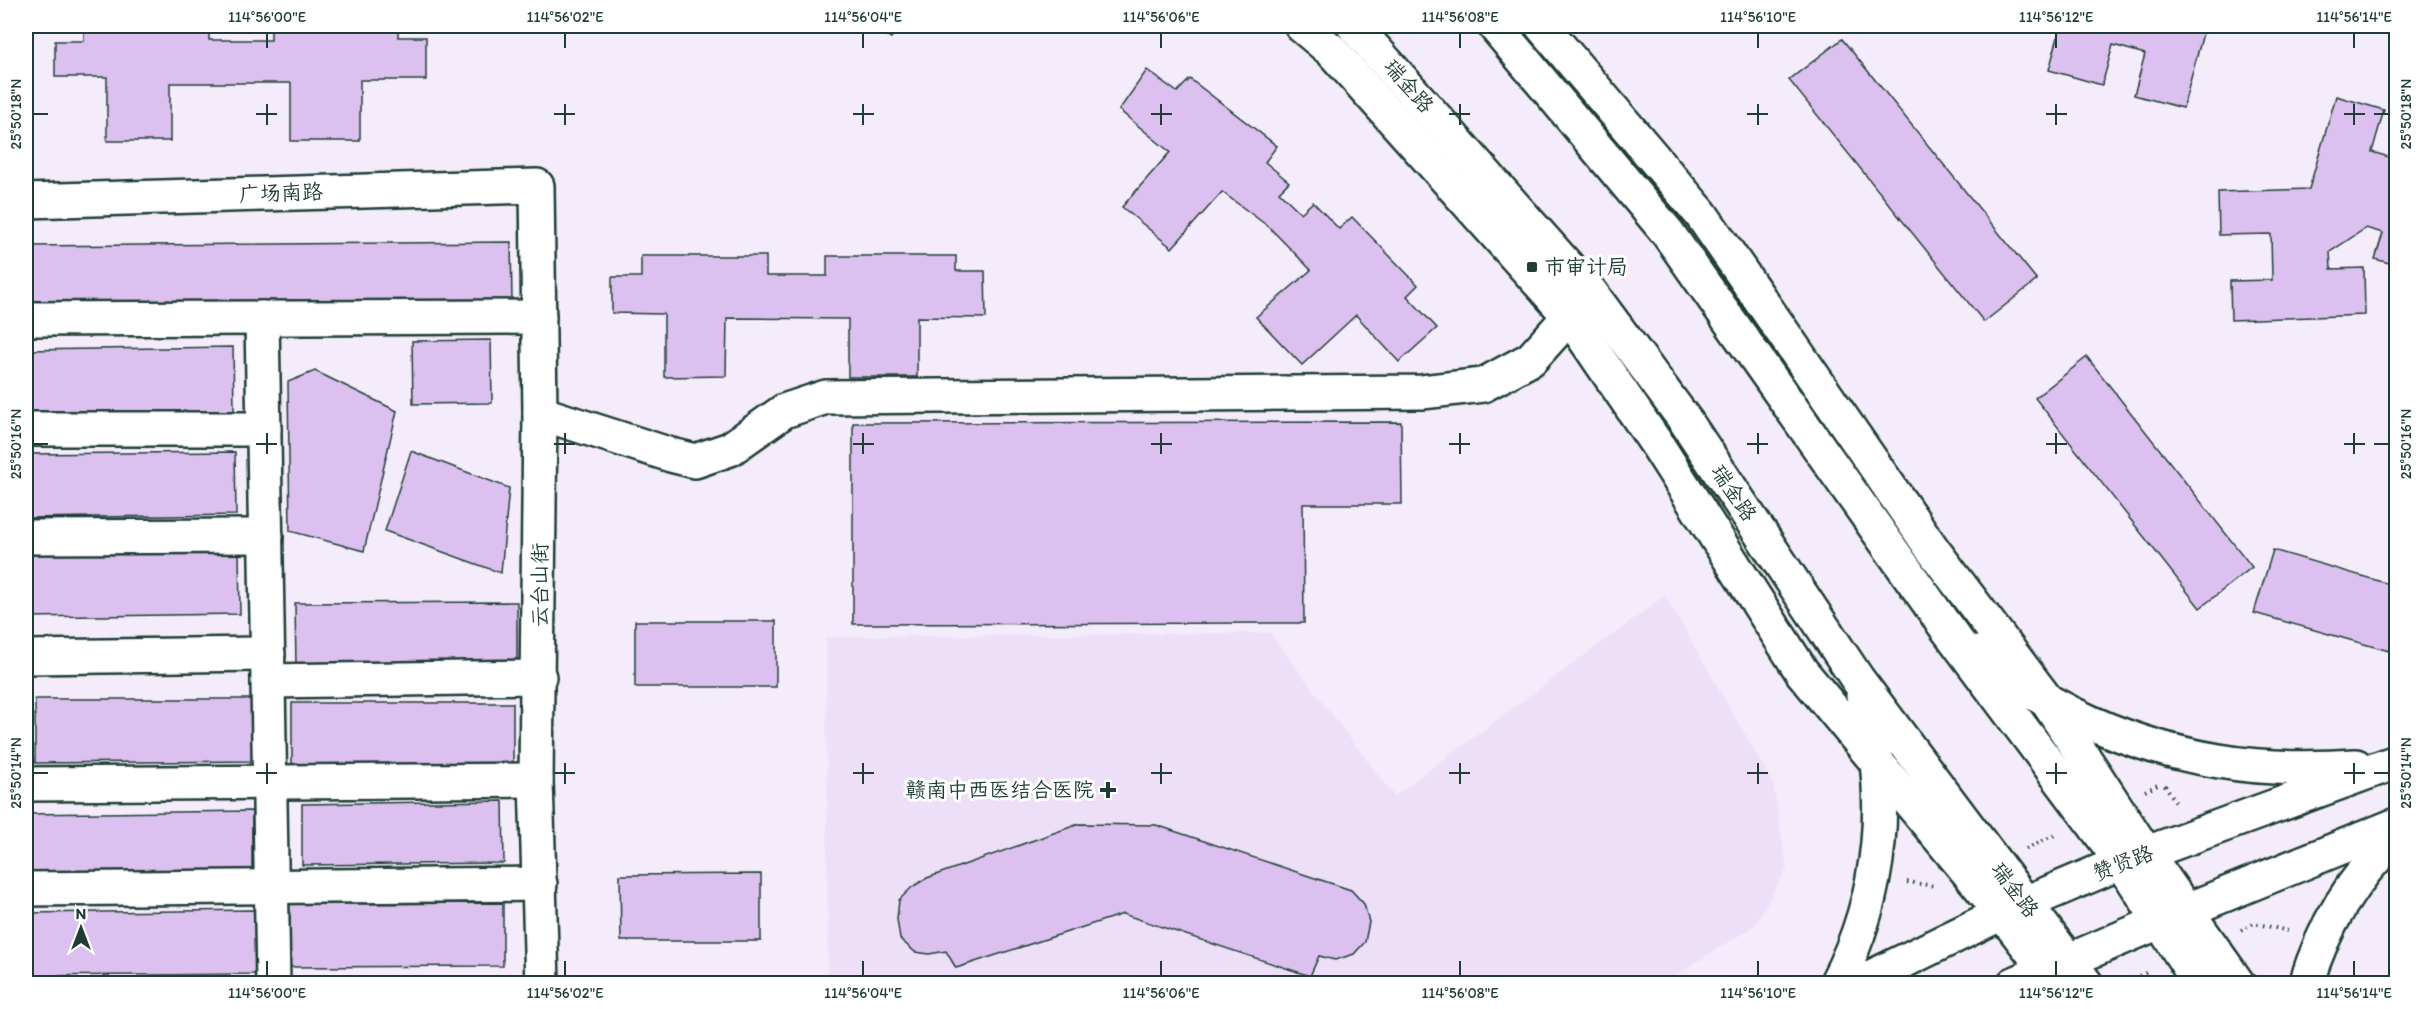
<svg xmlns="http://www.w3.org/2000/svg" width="2422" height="1009" font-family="Itim,'LXGW WenKai TC',sans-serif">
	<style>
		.built { fill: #eddff7 }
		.building { fill: #dcc1f0; stroke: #1f3d34; stroke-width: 1.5 }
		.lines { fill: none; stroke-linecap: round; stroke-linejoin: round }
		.minor-casing { stroke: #1f3d34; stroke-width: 38 }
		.major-casing { stroke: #1f3d34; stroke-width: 38 }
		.path { stroke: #1f3d34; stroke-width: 4; stroke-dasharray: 1.5 4.5; stroke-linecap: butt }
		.minor { stroke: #fff; stroke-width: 33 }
		.major { stroke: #fff; stroke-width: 33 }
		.ticks { fill: none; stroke: #1f3d34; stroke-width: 2 }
		.poi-dot { fill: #1f3d34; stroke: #fff; stroke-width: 2 }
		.labels { text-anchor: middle; stroke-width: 6; stroke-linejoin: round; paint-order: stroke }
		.street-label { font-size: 21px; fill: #1f3d34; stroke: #fff }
		.poi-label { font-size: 21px; fill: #1f3d34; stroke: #fff; text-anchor: start }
		.neatline { fill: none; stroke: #1f3d34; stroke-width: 2 }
		.ticks-label { font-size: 15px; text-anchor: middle; fill: #1f3d34 }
	</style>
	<rect width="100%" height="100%" fill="#f4ecfa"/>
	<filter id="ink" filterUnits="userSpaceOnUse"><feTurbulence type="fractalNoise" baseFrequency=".0167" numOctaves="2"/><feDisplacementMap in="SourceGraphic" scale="12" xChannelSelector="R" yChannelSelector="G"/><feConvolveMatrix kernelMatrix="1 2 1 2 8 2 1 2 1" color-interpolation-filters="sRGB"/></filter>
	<g filter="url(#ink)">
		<polygon class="built" points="1665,596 1773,783 1787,868 1754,926 1663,983 828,983 826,637 1270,633 1394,796"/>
		<g class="building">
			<polygon points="84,26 209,26 209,40 271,40 271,26 398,26 398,37 426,37 426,80 360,80 360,141 291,141 291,83 170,83 170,141 107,141 107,77 55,77 55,41 84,41"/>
			<polygon points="871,26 899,26 891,38"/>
			<polygon points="2061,26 2205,26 2183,108 2134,95 2145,54 2113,45 2102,85 2049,70"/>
			<polygon points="1842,39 2037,280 1984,322 1789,80"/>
			<polygon points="1147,70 1177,92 1190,79 1277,146 1265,162 1289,182 1279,192 1301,213 1313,202 1339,229 1352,217 1418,285 1407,296 1437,328 1399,362 1356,315 1302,365 1256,317 1311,270 1269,227 1222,192 1172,248 1122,207 1170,152 1119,110"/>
			<polygon points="2336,96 2384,110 2372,152 2396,159 2396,265 2375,259 2383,233 2366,228 2330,252 2331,269 2364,268 2365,315 2231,320 2230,281 2272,280 2271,234 2219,235 2218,192 2309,189"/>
			<polygon points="511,242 512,302 26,305 26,246"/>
			<polygon points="641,256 766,256 766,276 827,276 827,256 956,256 956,271 985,271 986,318 917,317 917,377 848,377 848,319 727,318 726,376 664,377 664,314 612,313 612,277 641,277"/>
			<polygon points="491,340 492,403 413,404 412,341"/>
			<polygon points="233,347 234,411 26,413 26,350"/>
			<polygon points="2087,357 2252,567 2200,608 2035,398"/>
			<polygon points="315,371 397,411 364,551 290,531 288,382"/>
			<polygon points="2396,401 2396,415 2391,404"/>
			<polygon points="1401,422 1402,504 1303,504 1304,623 853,624 853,423"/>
			<polygon points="411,451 509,488 501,573 385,531"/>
			<polygon points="235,452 236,515 26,518 26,454"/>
			<polygon points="2273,550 2396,586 2396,626 2389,651 2254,613"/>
			<polygon points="239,551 240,614 26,617 26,553"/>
			<polygon points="517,602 517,665 296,666 295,603"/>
			<rect x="635" y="621" width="141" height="66"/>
			<polygon points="35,699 256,699 256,761 35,763"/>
			<polygon points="292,703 513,703 513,766 292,767"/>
			<polygon points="503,801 504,863 302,865 302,804"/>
			<polygon points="252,811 252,875 26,877 26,814"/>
			<polygon points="1079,824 1156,825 1351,890 1364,904 1369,922 1365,942 1354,954 1335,960 1319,956 1310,976 1123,914 956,968 946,951 929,954 915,952 900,939 897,919 899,900 912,887 927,878"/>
			<polygon points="761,874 761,941 621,941 620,875"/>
			<polygon points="503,903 503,966 281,967 281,904"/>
			<polygon points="256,910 256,974 26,976 26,913"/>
		</g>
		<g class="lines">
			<defs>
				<g id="minor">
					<polyline points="1302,26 1332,51 1570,317 1658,446 1802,672 2002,913 2057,984"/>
					<polyline points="1542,26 1701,214 1933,550 2045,698 2146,853 2238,984"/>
					<polyline points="26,201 537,186 540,413 536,780 542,984"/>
					<polyline points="262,318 273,984"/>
					<polyline points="26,319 539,317"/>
					<polyline points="540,413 671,455 695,461 730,449 784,411 826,397 1422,392 1483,385 1531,359 1583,301"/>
					<polyline points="26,429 264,429"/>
					<polyline points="26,537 266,536"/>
					<polyline points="26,657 268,654"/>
					<polyline points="268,681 539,677"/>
					<polyline points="26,784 536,780"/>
					<polyline points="26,889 540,884"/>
				</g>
				<g id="major">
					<polyline points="1354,26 1591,293 1687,423 1858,680 2086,984"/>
					<polyline points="1495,26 1667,232 1943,623 2122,862 2200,984"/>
					<path d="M1978,653c66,56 155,94 241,108 45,8 91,8 137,5"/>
					<path d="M1836,984c47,-89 56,-192 27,-288"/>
					<polyline points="1857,984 2002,913 2122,862 2396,762"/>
					<polyline points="2014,984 2187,910 2396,825"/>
					<path d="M2306,984c18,-59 46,-105 90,-147"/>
				</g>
			</defs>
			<use href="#minor" class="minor-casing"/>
			<use href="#major" class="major-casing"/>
			<g class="path">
				<polyline points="2165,785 2177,804"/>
				<polyline points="2145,791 2160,784"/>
				<polyline points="2026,849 2057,834"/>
				<polyline points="1907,882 1935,886"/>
				<polyline points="2241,930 2254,923 2288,931"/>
				<polyline points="2123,984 2150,971"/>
			</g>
			<use href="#minor" class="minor"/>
			<use href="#major" class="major"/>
		</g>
	</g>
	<path class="ticks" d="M267,33v15M565,33v15M863,33v15M1161,33v15M1460,33v15M1758,33v15M2056,33v15M2354,33v15M267,104v21M565,104v21M863,104v21M1161,104v21M1460,104v21M1758,104v21M2056,104v21M2354,104v21M33,114h15M256,114h21M554,114h21M853,114h21M1151,114h21M1449,114h21M1747,114h21M2046,114h21M2344,114h21M2374,114h15M267,433v21M565,433v21M863,433v21M1161,433v21M1460,433v21M1758,433v21M2056,433v21M2354,433v21M33,444h15M256,444h21M554,444h21M853,444h21M1151,444h21M1449,444h21M1747,444h21M2046,444h21M2344,444h21M2374,444h15M267,763v21M565,763v21M863,763v21M1161,763v21M1460,763v21M1758,763v21M2056,763v21M2354,763v21M33,773h15M256,773h21M554,773h21M853,773h21M1151,773h21M1449,773h21M1747,773h21M2046,773h21M2344,773h21M2374,773h15M267,961v15M565,961v15M863,961v15M1161,961v15M1460,961v15M1758,961v15M2056,961v15M2354,961v15"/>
	<g class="poi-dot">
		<rect x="1526" y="261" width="12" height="12" rx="3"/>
		<path d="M1105 781h6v6h6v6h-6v6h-6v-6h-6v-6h6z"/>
	</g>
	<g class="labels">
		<g class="street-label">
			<text transform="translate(1409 86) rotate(49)" y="7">瑞金路</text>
			<text transform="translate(281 193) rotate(-2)" y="7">广场南路</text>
			<text transform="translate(1734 493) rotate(56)" y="7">瑞金路</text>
			<text transform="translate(540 585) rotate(-90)" y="7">云台山街</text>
			<text transform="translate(2123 863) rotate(-21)" y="7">赞贤路</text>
			<text transform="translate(2015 890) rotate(53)" y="7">瑞金路</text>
		</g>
		<g class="poi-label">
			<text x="1544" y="274">市审计局</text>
			<text x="1094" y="797" text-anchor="end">赣南中西医结合医院</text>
		</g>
	</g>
	<rect width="2422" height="1009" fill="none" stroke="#fff" stroke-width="66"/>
	<g transform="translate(81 928)" stroke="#ffffff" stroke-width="4.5" paint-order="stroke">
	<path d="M0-4.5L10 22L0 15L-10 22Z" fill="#1f3d34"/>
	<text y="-9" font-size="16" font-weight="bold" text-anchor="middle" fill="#1f3d34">N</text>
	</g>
	<rect x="33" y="33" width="2356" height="943" class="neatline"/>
	<g class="ticks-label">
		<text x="267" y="22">114°56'00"E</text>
		<text x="565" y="22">114°56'02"E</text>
		<text x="863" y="22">114°56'04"E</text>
		<text x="1161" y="22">114°56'06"E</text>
		<text x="1460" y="22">114°56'08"E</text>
		<text x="1758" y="22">114°56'10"E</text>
		<text x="2056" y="22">114°56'12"E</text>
		<text x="2354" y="22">114°56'14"E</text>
		<text transform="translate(16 114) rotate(-90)" y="5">25°50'18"N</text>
		<text transform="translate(2406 114) rotate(-90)" y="5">25°50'18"N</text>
		<text transform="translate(16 444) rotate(-90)" y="5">25°50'16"N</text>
		<text transform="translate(2406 444) rotate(-90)" y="5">25°50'16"N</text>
		<text transform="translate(16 773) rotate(-90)" y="5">25°50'14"N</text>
		<text transform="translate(2406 773) rotate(-90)" y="5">25°50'14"N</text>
		<text x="267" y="998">114°56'00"E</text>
		<text x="565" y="998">114°56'02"E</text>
		<text x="863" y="998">114°56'04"E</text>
		<text x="1161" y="998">114°56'06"E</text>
		<text x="1460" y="998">114°56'08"E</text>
		<text x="1758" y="998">114°56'10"E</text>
		<text x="2056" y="998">114°56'12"E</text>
		<text x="2354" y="998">114°56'14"E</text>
	</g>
</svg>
